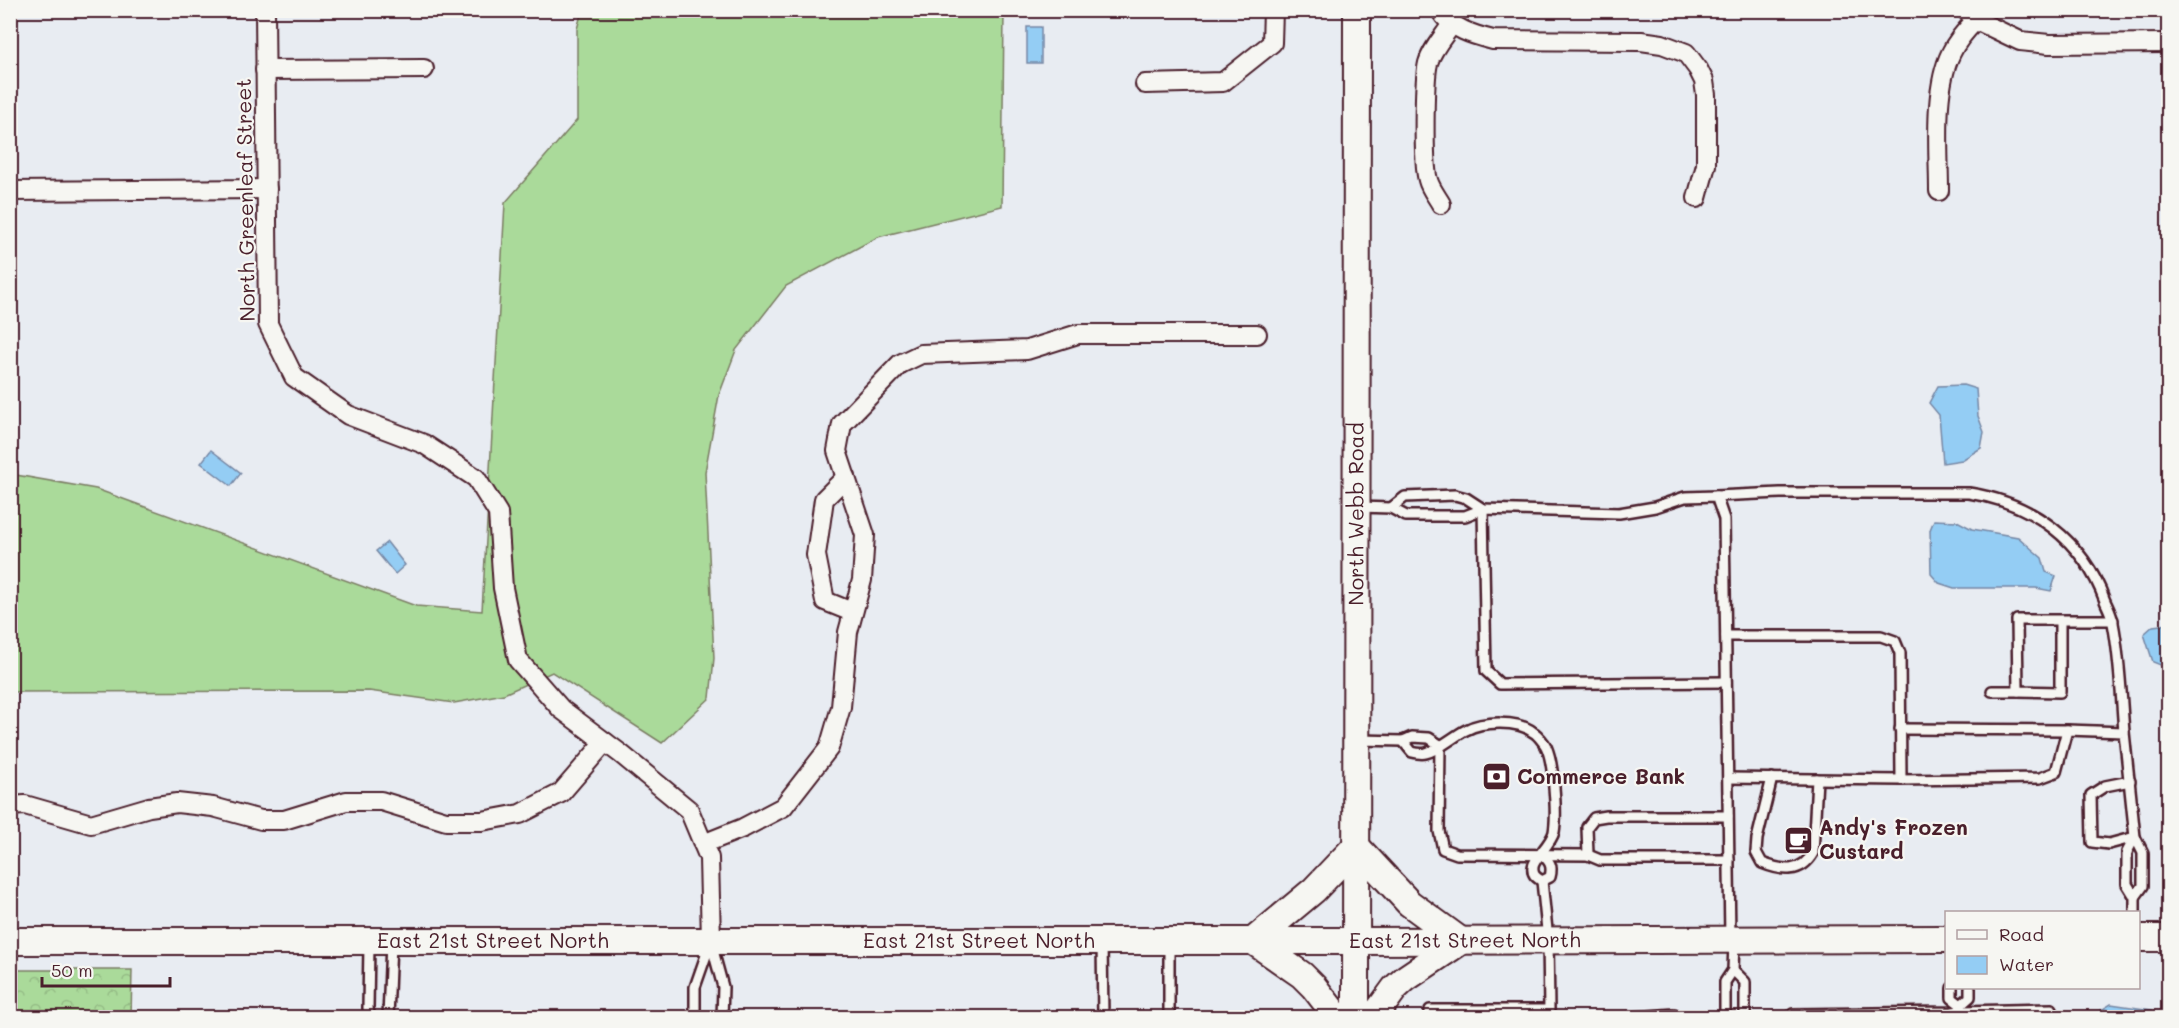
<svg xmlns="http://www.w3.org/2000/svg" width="2179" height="1028" font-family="Mali,sans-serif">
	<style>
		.grass { fill: #aada9a; stroke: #7a7c62; stroke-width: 1.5 }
		.forest { fill: url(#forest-crowns); stroke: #7a7c62; stroke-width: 1.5 }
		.water { fill: #94cdf4; stroke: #7687a4; stroke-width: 1.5 }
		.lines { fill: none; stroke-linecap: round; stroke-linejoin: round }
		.service-casing { stroke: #4a1f2b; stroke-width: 14 }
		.minor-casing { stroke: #4a1f2b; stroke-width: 22 }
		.secondary-casing { stroke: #4a1f2b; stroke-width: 30 }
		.service { stroke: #f6f6f2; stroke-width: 9 }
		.minor { stroke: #f6f6f2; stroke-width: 18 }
		.secondary { stroke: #f6f6f2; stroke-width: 26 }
		.labels { text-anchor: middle; stroke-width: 4.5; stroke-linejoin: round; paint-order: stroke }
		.street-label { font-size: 21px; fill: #4a1f2b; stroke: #f6f6f2 }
		.poi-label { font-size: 21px; font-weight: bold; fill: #4a1f2b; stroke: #f6f6f2; text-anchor: start }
	</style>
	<defs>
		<pattern id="forest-crowns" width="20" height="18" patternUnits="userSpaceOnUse" patternTransform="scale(1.5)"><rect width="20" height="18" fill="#aada9a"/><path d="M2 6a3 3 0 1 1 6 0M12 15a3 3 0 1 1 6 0" fill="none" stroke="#94bb85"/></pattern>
	</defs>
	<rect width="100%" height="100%" fill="#e8ecf2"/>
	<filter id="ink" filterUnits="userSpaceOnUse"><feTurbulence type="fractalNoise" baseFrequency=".0167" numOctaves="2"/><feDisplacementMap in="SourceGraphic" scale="12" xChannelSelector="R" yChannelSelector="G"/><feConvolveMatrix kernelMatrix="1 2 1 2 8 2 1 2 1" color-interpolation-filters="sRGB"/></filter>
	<g filter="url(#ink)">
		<polygon class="grass" points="582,11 1004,11 1002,206 878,237 786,286 736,350 719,395 705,472 714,658 710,698 662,743 552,672 504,694 454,703 369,691 11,692 10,474 96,489 416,606 482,611 505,203 577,120 577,29"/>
		<polygon class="forest" points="11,970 132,970 131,1017 11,1017"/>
		<g class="water">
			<rect x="1027" y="27" width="14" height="36"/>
			<polygon points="1963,385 1976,389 1978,416 1984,432 1981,448 1962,460 1943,463 1939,415 1929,403 1938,386"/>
			<polygon points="211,450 241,473 231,486 201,463"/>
			<polygon points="1934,520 1957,521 1972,529 2018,537 2042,558 2046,572 2056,576 2051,591 2036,588 1954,588 1939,583 1931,574 1930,530"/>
			<polygon points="387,542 405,565 395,574 376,551"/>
			<polygon points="2168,624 2168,668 2153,662 2144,634 2153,626"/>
			<polygon points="2111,1004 2152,1010 2146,1017 2090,1017"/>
		</g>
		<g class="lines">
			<defs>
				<g id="service">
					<path d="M1716,496l64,-3h189c64,10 114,47 136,108 3,7 7,14 8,22 7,35 8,72 11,109"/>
					<polyline points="1359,507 1391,508 1406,516 1465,516 1483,509 1619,513 1655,507 1685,497 1716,496 1724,519 1730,938"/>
					<polyline points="1391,508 1405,497 1455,495 1466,498 1483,509"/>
					<polyline points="1483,509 1486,671 1500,684 1726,682"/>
					<polyline points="2060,621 2060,692 2018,691 2017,620 2113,620"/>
					<polyline points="1726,636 1881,636 1895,641 1900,653 1901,780 2040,778 2056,772 2067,730 2124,732 2135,837 2143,853 2143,886 2135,897"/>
					<polyline points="1992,691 2018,691"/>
					<polyline points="1900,729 2067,730"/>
					<polyline points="1359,740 1403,741 1412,737 1429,738 1440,745"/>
					<path d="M1403,741l9,11c4,1 10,2 14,1 13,-3 28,-17 40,-23 17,-9 52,-10 67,2 4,2 7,6 10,10 11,11 14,73 11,90 -3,12 -20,26 -21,35 -1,8 3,10 9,14"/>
					<polyline points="1440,745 1439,831 1443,849 1457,854 1588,855 1600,860 1729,860"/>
					<polyline points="1728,778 1901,780"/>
					<path d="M1772,778l-15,61 -1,13 6,11c20,8 39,11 51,-10l4,-74"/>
					<polyline points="2130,781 2105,786 2091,795 2092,842 2109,844 2135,837"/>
					<path d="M1541,854c9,7 12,12 9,23l-8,4"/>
					<polyline points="1588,855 1587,827 1594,818 1606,816 1728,816"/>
					<polyline points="2135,912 2135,897 2127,884 2127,852 2135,837"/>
					<polyline points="1102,942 1103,1018"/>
					<polyline points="711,943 723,987 722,1018"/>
					<polyline points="369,944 368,1008 370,1018"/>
					<polyline points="1733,970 1745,982 1745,1018"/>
					<polyline points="1952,988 1952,998 1961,1005 1970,997 1970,988"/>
					<polyline points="1961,1011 2052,1009"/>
					<polyline points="388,1018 391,942"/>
					<polyline points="695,1018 695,987 710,944"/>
					<polyline points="1169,1018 1169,942"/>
					<polyline points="1430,1018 1430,1010 1549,1010 1548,940 1542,881"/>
					<polyline points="1622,1018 1674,1014 1679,1018"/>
					<polyline points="1725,1018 1725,982 1733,970 1734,942"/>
					<polyline points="1793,1018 1793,1014 1952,1012 1961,1011 1961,1005"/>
				</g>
				<g id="minor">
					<polyline points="265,10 268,324 294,377 348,415 424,444 476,478 498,513 503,588 518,660 561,709 621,754 689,810 709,858 711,941"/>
					<path d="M1440,10c11,19 33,25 53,30l148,1 21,3 24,9 12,16 6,12 2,14v70l-9,33"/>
					<polyline points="1966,10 1976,20 2020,41 2049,44 2168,43"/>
					<polyline points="265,70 424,69"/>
					<polyline points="1145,84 1223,82 1272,43 1273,10"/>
					<polyline points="10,191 267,189"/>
					<path d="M1939,191c0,-41 -6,-101 12,-138 6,-13 15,-23 25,-33"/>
					<path d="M1441,204c-4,-7 -11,-16 -13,-24 -5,-16 -4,-101 0,-117 4,-14 16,-27 24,-39"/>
					<polyline points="846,477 824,499 816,555 825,601 852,612"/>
					<polyline points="10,806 25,805 91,824 149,807 177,803 213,807 261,820 284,820 346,801 381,801 446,821 482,821 520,814 561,793 605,742"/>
					<polyline points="703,844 743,828 783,807 829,748 841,707 848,632 862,580 865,535 837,451 842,424 900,364 921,354 1027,350 1078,334 1257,334"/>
				</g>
				<g id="secondary">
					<polyline points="2138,938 2168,938"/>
					<path id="s1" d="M10,941h1346l590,-2"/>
					<polyline points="1338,1018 1314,987 1302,975 1253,941 1314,890 1356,846 1409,903 1461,941 1406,978 1395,988 1373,1018"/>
					<path id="s2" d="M1356,1018l1,-1008"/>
				</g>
			</defs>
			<use href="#service" class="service-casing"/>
			<use href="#minor" class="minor-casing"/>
			<use href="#secondary" class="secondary-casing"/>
			<use href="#service" class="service"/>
			<use href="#minor" class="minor"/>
			<use href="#secondary" class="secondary"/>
		</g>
	</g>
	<defs>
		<symbol id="bank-square" viewBox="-11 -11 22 22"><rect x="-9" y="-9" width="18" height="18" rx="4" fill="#4a1f2b" stroke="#f6f6f2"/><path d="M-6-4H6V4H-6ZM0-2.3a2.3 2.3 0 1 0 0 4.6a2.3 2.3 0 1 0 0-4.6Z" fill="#fff"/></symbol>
		<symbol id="cafe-square" viewBox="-11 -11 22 22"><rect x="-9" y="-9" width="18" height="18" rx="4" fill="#4a1f2b" stroke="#f6f6f2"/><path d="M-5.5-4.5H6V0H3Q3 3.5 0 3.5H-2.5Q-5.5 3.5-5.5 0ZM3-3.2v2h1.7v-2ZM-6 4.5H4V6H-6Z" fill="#fff"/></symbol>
	</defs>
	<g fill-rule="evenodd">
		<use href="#bank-square" x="1480" y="760" width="33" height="33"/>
		<use href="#cafe-square" x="1782" y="824" width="33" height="33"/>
	</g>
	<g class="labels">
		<g class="street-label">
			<text transform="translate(246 200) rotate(-91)" y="7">North Greenleaf Street</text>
			<text dy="7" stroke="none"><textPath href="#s2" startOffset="504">North Webb Road</textPath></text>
			<text dy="7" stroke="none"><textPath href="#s1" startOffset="483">East 21st Street North</textPath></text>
			<text dy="7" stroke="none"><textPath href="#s1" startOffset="969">East 21st Street North</textPath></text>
			<text dy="7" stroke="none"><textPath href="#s1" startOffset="1455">East 21st Street North</textPath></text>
		</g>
		<g class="poi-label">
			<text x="1517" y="784">Commerce Bank</text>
			<text x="1819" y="835">Andy's Frozen<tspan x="1819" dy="24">Custard</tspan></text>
		</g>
	</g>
	<rect width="2179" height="1028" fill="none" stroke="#f6f6f2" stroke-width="36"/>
	<rect x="18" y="18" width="2143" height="992" fill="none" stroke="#4a1f2b" stroke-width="2" filter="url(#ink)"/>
	<rect x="1945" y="911" width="195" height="78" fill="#f6f6f2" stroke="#b1a0a2" stroke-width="1.5"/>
	<rect x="1957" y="930" width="30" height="9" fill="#f6f6f2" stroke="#b1a0a2" stroke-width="1.5"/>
	<text x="1999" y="941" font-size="18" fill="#4a1f2b">Road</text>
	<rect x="1957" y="956" width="30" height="18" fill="#94cdf4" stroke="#b1a0a2" stroke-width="1.5"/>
	<text x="1999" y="971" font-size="18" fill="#4a1f2b">Water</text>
	<path d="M42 977v9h128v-9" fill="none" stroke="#4a1f2b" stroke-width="3"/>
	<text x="51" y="977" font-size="18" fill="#4a1f2b" stroke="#f6f6f2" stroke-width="4.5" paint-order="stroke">50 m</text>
</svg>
